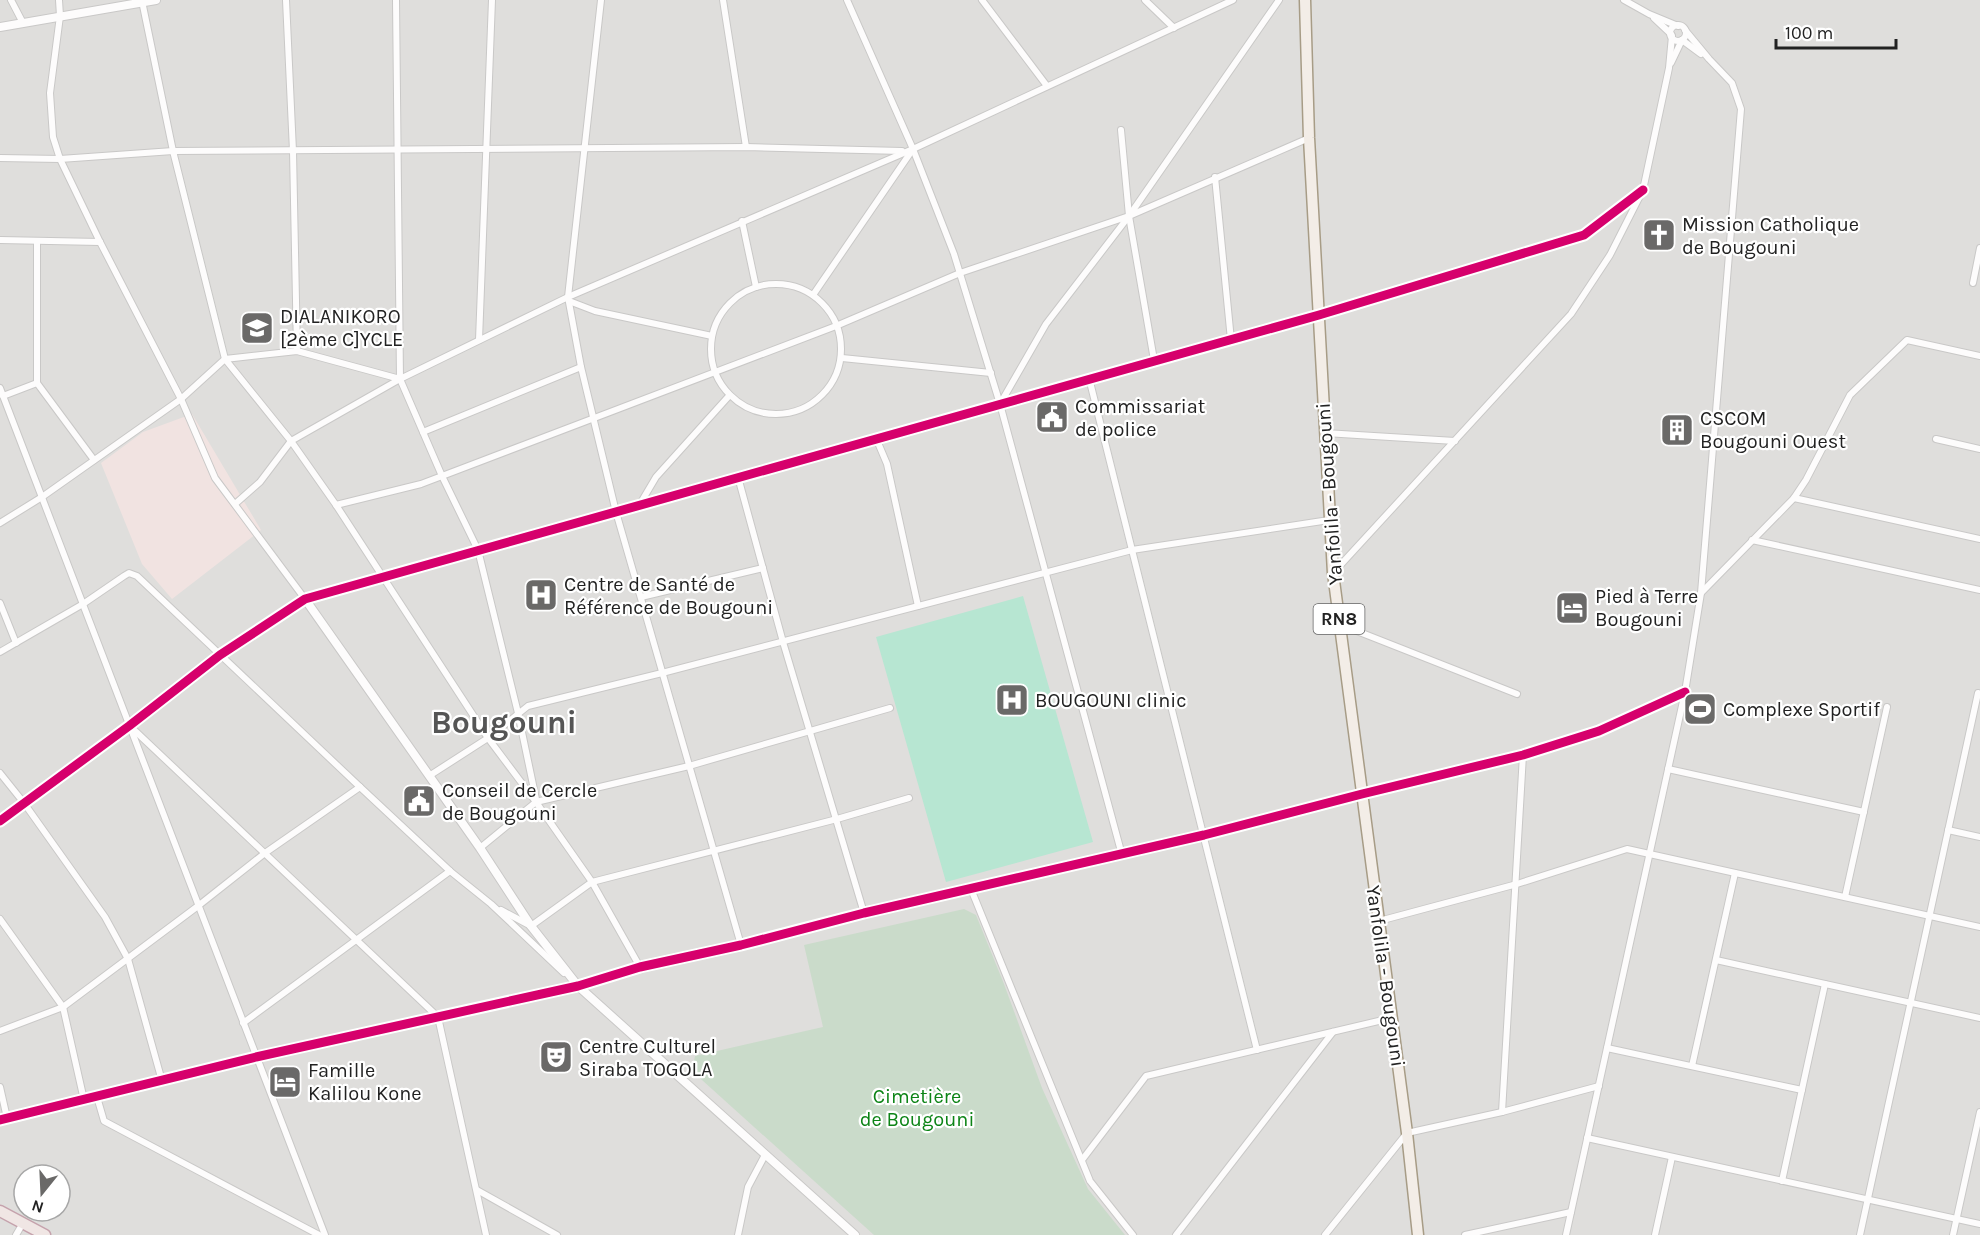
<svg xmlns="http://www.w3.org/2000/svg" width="1980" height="1235" font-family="Karla,sans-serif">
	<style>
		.residential { fill: #dfdedc; fill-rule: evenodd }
		.commercial { fill: #f1e3e1 }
		.cemetery { fill: #cadbca }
		.pitch { fill: #b7e6d2 }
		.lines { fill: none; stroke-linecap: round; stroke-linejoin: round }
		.minor-casing { stroke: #c9c8c7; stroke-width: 8 }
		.tertiary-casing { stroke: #c9c8c7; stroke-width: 10 }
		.primary-casing { stroke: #a79c86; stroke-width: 13 }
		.trunk-casing { stroke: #c5a2ac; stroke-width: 13 }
		.minor { stroke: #fdfcfc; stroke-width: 6 }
		.tertiary { stroke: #fdfcfc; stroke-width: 8 }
		.primary { stroke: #f3ede7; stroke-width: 10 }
		.trunk { stroke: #f0e6e4; stroke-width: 10 }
		.cycleway-casing { stroke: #fff; stroke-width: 13 }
		.cycleway { stroke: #d6006c; stroke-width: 9 }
		.labels { text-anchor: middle; stroke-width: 4.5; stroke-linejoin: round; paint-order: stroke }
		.shield { fill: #fff; stroke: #646464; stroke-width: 1.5 }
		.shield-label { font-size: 18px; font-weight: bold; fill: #222 }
		.poi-label { font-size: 20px; fill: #222; stroke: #fff; text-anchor: start }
		.street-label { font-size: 20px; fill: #222; stroke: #fff }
		.park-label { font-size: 20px; fill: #0c8416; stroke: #fff }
		.town-label { font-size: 32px; font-weight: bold; fill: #555; stroke: #fff }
	</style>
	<rect width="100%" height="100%" fill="#f0eeeb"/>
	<path class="residential" d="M0,0h1980v1235h-1980zM24,1175h36v36h-36z"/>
	<polygon class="commercial" points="192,414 261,530 172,599 142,564 101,463 143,432"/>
	<polygon class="cemetery" points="964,909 976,915 1004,984 1042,1088 1088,1189 1125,1235 874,1235 692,1071 695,1056 823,1027 804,945"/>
	<polygon class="pitch" points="1023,596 1093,842 946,882 876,637"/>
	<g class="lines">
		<defs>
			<g id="minor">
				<polyline points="11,0 23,23"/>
				<polyline points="59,0 60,16 50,93 53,137 60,159 100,242 181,399 215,478 305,599"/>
				<polyline points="286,0 293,151 297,351"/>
				<polyline points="396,0 400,379 442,476 478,550 518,713 536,799"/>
				<polyline points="601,0 568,297 581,367 616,512 741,945"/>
				<polyline points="723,0 746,147"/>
				<polyline points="847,0 913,149 954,254 1000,404 1122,855"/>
				<polyline points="982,0 1047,86"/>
				<polyline points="1145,0 1174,28"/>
				<polyline points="1624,0 1649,14 1678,26"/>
				<polyline points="142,1 173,151 225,359 291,441 336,505 488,738 536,802 592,882 640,967"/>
				<polyline points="1654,18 1671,34"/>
				<circle cx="1678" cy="33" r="8"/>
				<polyline points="1671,63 1682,40 1701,54"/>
				<polyline points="1121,130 1129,216 1154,360"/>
				<polyline points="0,158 60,159 173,151 746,147 902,151"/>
				<polyline points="1215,177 1231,340"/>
				<polyline points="742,221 756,287"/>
				<polyline points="0,240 100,242"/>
				<polyline points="37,241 37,383 94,460"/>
				<polyline points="1973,283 1980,248"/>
				<circle cx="776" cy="349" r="65"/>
				<polyline points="813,295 913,149"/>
				<polyline points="569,301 595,311 712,336"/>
				<polyline points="1319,315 1584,235 1640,192"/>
				<polyline points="479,340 492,0"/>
				<polyline points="842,358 991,373"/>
				<polyline points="1089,378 1257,1050"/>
				<polyline points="0,388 325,1235"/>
				<polyline points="3,396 37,383"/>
				<polyline points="1000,404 1046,324 1129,216 1279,0"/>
				<polyline points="423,432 581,367"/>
				<polyline points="1325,433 1455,441"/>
				<polyline points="876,438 887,464 918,606"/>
				<polyline points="1936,439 1980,449"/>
				<polyline points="738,477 783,642 864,913"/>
				<polyline points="1794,498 1980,539"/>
				<polyline points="235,504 260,482 291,441 400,379 568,297 913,149 1233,0"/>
				<polyline points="640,504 656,477 728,397"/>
				<polyline points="336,505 421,484 836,326 960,273 1129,216 1309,138"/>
				<polyline points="0,523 42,497 181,399 225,359 297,351 400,379"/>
				<polyline points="1752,540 1980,590"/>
				<polyline points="1334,572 1571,314 1610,255 1643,190 1669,68 1672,36"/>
				<polyline points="1701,593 1794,498 1806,480 1850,395 1907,340 1980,356"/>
				<polyline points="641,597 763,568"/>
				<polyline points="0,603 16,643"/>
				<polyline points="1339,624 1517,694"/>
				<polyline points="0,652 83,604 124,576 129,573 137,576 360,787 450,871 491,904 564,973"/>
				<polyline points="132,728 438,1017 486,1235"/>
				<polyline points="1668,769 1864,812"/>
				<polyline points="0,773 24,803 105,917 128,959 162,1081"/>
				<polyline points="429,776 488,738 528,706 662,673 1132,550 1329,520"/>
				<polyline points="1362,794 1523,755 1599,731 1685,692"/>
				<polyline points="1948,830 1980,837"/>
				<polyline points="480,848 536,802 689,766 890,708"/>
				<polyline points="971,889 1090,1181 1133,1235"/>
				<polyline points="1845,897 1887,707"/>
				<polyline points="501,910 531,926 592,882 837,819 909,798"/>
				<polyline points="0,919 63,1007 84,1100"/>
				<polyline points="1379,921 1517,884 1627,849 1980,927"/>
				<polyline points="1716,960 1980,1018"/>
				<polyline points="243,1023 450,871"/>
				<polyline points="0,1031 63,1007 198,906 265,853 360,787"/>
				<polyline points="1607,1048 1802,1090"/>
				<polyline points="1692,1066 1735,873"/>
				<polyline points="0,1087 7,1118"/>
				<polyline points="97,1097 104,1121 319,1235"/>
				<polyline points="1502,1112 1523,755"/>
				<polyline points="1587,1138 1980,1224"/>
				<polyline points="1082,1160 1146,1076 1391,1018"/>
				<polyline points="1782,1181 1825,984"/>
				<polyline points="477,1190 557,1235"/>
				<polyline points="16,1235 23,1223"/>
				<polyline points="738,1235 748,1187 765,1155"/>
				<polyline points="1176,1235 1333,1032"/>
				<polyline points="1325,1235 1407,1133 1502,1112 1599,1086"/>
				<polyline points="1465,1235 1571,1212"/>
				<polyline points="1566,1235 1685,692 1701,593 1741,109 1732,83 1709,59 1685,30"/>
				<polyline points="1655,1235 1672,1157"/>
				<polyline points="1860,1235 1978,693"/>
				<polyline points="1953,1235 1980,1112"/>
			</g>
			<g id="tertiary">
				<polyline points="0,27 156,0"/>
				<polyline points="305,599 480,848 531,926 578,986 855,1235"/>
				<polyline points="0,821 129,726 220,655 305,599 1319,315"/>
				<polyline points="0,1120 256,1057 578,986 640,967 741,945 864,913 1204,835 1362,794"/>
			</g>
			<polyline id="primary" points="1305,0 1309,138 1333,573 1407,1133 1418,1235"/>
			<polyline id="trunk" points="0,1211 45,1235"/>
		</defs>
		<use href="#minor" class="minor-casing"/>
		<use href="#tertiary" class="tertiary-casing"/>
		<use href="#primary" class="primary-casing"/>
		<use href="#trunk" class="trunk-casing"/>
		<use href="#minor" class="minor"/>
		<use href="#tertiary" class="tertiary"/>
		<use href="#primary" class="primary"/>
		<use href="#trunk" class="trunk"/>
		<defs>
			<g id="cycleway">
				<polyline points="0,821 129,726 220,655 305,599 1319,315 1584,235 1643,190"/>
				<polyline points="0,1120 256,1057 578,986 640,967 741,945 864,913 1204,835 1362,794 1523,755 1599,731 1685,692"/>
			</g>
		</defs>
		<use href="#cycleway" class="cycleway-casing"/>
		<use href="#cycleway" class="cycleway"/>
	</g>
	<defs>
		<symbol id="church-square" viewBox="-11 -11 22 22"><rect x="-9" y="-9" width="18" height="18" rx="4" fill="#6a6968" stroke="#fff"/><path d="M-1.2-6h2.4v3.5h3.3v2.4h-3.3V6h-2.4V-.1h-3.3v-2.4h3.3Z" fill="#fff"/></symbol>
		<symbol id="school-square" viewBox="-11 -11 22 22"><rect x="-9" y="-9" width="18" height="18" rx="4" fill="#6a6968" stroke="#fff"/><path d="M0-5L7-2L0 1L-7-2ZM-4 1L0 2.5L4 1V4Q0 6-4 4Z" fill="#fff"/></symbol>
		<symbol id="civic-square" viewBox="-11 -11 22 22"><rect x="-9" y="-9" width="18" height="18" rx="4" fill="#6a6968" stroke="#fff"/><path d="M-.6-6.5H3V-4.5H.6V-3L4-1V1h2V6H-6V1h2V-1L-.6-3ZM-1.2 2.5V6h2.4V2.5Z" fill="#fff"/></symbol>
		<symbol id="building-square" viewBox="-11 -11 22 22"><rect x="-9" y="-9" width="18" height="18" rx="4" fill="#6a6968" stroke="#fff"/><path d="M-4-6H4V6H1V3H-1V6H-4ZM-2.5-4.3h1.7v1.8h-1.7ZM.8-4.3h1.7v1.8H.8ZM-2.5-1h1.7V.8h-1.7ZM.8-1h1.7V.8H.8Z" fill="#fff"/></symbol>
		<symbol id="hospital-square" viewBox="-11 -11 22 22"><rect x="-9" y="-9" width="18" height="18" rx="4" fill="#6a6968" stroke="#fff"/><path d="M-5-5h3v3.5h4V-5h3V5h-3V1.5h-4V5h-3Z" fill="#fff"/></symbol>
		<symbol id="hotel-square" viewBox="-11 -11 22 22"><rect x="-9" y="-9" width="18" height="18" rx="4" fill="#6a6968" stroke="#fff"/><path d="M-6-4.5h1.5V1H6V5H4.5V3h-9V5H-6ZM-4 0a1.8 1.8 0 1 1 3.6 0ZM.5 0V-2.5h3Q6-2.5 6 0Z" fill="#fff"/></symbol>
		<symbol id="stadium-square" viewBox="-11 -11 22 22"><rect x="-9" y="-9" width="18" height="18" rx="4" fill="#6a6968" stroke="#fff"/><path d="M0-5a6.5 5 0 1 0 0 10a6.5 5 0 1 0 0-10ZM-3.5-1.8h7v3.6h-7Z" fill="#fff"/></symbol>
		<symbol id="theatre-square" viewBox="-11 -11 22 22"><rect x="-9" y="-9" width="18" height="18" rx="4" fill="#6a6968" stroke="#fff"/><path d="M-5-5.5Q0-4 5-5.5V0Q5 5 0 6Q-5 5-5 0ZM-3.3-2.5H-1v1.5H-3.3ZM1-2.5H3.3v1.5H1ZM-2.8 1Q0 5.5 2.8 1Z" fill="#fff"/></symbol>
	</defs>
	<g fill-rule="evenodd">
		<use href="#church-square" x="1640" y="216" width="38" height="38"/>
		<use href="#school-square" x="238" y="309" width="38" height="38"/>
		<use href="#civic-square" x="1033" y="398" width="38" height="38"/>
		<use href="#building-square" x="1658" y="411" width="38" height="38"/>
		<use href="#hospital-square" x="522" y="576" width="38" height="38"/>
		<use href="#hotel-square" x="1553" y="589" width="38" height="38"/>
		<use href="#hospital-square" x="993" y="681" width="38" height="38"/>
		<use href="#stadium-square" x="1681" y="690" width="38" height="38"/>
		<use href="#civic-square" x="400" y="782" width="38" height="38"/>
		<use href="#theatre-square" x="537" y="1038" width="38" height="38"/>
		<use href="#hotel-square" x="266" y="1063" width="38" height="38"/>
	</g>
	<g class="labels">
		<rect class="shield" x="1313.5" y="604" width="51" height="30" rx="4.5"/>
		<g class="shield-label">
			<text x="1339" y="625">RN8</text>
		</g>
		<g class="poi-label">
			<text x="1682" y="231">Mission Catholique<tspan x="1682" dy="23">de Bougouni</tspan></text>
			<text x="280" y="323">DIALANIKORO<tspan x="280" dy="23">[2ème C]YCLE</tspan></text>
			<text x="1075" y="413">Commissariat<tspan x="1075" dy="23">de police</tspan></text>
			<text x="1700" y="425">CSCOM<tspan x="1700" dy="23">Bougouni Ouest</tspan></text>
			<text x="564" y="591">Centre de Santé de<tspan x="564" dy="23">Référence de Bougouni</tspan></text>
			<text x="1595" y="603">Pied à Terre<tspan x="1595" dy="23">Bougouni</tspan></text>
			<text x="1035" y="707">BOUGOUNI clinic</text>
			<text x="1723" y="716">Complexe Sportif</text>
			<text x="442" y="797">Conseil de Cercle<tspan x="442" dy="23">de Bougouni</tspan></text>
			<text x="579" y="1053">Centre Culturel<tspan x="579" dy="23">Siraba TOGOLA</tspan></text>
			<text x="308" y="1077">Famille<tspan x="308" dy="23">Kalilou Kone</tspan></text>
		</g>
		<g class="street-label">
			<text transform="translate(1329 494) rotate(-94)" y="7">Yanfolila - Bougouni</text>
			<text transform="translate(1386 976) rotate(82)" y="7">Yanfolila - Bougouni</text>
		</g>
		<g class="park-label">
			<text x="917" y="1103">Cimetière<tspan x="917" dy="23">de Bougouni</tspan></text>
		</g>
		<g class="town-label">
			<text x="504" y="733">Bougouni</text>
		</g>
	</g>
	<g transform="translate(42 1193) rotate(198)"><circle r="28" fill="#ffffff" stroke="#a7a7a7" stroke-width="1.5"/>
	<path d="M0-4.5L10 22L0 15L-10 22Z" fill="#6a6968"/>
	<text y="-9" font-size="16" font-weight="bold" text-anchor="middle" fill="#222222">N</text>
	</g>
	<path d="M1776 39v9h120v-9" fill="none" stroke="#222222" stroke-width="3"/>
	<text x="1785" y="39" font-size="18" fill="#222222" stroke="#ffffff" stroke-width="4.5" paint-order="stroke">100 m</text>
</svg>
